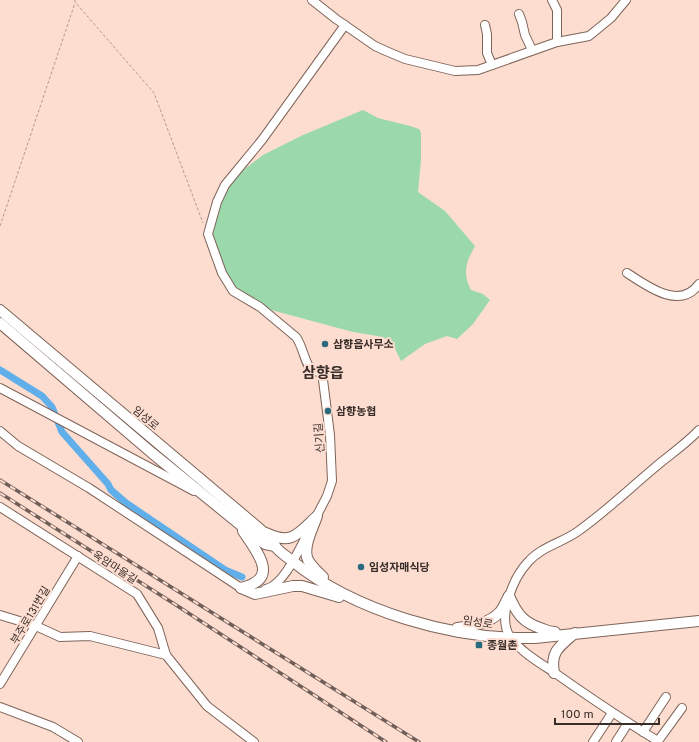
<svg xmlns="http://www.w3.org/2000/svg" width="699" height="742" font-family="Overpass,'Noto Sans KR',sans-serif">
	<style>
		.green { fill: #9bd9ac }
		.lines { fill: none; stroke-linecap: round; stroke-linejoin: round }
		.canal { stroke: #60afea; stroke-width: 7 }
		.minor-casing { stroke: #7f6459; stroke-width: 10 }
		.major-casing { stroke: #7f6459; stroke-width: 12 }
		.path { stroke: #b29a90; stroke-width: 1; stroke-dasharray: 3 2; stroke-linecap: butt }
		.minor { stroke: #fff; stroke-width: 8 }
		.major { stroke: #fff; stroke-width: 10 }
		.rail-casing { stroke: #705e58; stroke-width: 3.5 }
		.rail { stroke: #fcddd0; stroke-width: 2; stroke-dasharray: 6; stroke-linecap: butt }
		.poi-dot { fill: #296a7e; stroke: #fcddd0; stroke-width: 1.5 }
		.labels { text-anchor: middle; stroke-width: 4; stroke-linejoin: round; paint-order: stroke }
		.poi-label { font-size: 11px; font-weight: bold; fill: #392d29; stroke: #fcddd0; text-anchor: start }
		.street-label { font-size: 11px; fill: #392d29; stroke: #fcddd0 }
		.district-label { font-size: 15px; font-weight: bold; fill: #392d29; stroke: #fcddd0 }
	</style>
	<rect width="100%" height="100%" fill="#fcddd0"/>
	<path class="green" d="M363,110l15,8 32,8 9,3 2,4v27l-3,32 27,19 30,35c-9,16 -13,27 -4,44l12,4 7,6 -17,24 -16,15 -10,-3 -22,8 -24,17 -8,-16 -10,-8 -30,-5 -93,-25 -27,-16 -25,-57 21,-53 34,-26 40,-20z"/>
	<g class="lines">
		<polyline class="canal" points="0,370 42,396 52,407 62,432 108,484 111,490 126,503 225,570 242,577"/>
		<defs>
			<g id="minor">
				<polyline points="312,0 336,19 375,46 386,51 405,59 455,71 478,70 557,42 589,36 611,18 626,0"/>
				<polyline points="552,0 557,10 557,42"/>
				<polyline points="519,14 522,22 525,35 532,50"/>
				<polyline points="485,25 487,34 487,53 492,65"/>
				<path d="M627,273c20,13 53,38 72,11"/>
				<polyline points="0,388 194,491"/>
				<polyline points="0,431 18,446 89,488 238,586 246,589"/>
				<polyline points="0,507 137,594 158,628 166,655 207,706 254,742"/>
				<path d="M314,521l13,-25 5,-15 -2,-46 -8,-63c-3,0 -7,0 -10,-2 -7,-5 -9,-24 -16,-33l-36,-30 -27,-16 -11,-18 -14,-39 9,-32 8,-17 37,-45 83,-115"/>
				<path d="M266,589c18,-4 33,-40 42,-56"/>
				<polyline points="0,615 36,626 60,637 90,636 166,655"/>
				<polyline points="0,684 78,556"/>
				<polyline points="0,707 53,727 78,742"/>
				<path d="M682,708l-24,33c-35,-21 -69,-44 -103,-68 -15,-10 -34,-21 -45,-36 -13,-20 3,-59 18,-75 13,-15 33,-19 49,-30 27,-19 51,-42 76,-63 15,-13 33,-25 46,-39"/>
				<polyline points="643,732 666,697"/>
				<polyline points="593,742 612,713"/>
				<polyline points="616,742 628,723"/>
			</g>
			<g id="major">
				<path d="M0,310l261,220c7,7 8,10 14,16 4,6 11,10 16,14 64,52 163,80 244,78l164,-17"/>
				<polyline points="0,323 152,453 258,539 265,544 275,546"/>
				<path d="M317,516c-4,12 -15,32 -9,44 4,7 10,12 15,17"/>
				<path d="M266,533c25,12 31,2 49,-15"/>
				<polyline points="241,588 255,594 293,586 302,586 339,597"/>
				<path d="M241,588c40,-9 16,-36 2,-57"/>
				<path d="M509,596c8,18 14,27 34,33 4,2 8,3 12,3"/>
				<path d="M457,628c14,-2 32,-4 43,-16 4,-5 6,-11 9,-16"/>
				<path d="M554,673c-4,-22 6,-27 21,-40"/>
			</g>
		</defs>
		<use href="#minor" class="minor-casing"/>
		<use href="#major" class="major-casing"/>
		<g class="path">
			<polyline points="75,0 75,2 154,93 203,223"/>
			<polyline points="0,226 75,3"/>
		</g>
		<use href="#minor" class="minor"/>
		<use href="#major" class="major"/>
		<defs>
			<g id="rail">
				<polyline points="0,480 419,742"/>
				<polyline points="0,493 176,605 386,742"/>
			</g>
		</defs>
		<use href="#rail" class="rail-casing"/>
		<use href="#rail" class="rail"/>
	</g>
	<g class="poi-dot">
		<circle cx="325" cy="344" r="4"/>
		<circle cx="328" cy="411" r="4"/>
		<circle cx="361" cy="567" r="4"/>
		<rect x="475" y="641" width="8" height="8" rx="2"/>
	</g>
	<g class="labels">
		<g class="poi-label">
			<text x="333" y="348">삼향읍사무소</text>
			<text x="336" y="415">삼향농협</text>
			<text x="369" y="571">임성자매식당</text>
			<text x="487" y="649">종월촌</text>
		</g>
		<g class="street-label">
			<text transform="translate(146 418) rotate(40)" y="4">임성로</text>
			<text transform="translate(319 438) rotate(-95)" y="4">신기길</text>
			<text transform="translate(115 567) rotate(33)" y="4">옥암마을길</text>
			<text transform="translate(30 615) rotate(-59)" y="4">부주로131번길</text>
			<text transform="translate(478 622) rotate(9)" y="4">임성로</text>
		</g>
		<g class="district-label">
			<text x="323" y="378">삼향읍</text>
		</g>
	</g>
	<path d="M555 718v6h104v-6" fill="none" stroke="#392d29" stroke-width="2"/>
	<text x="561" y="718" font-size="12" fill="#392d29" stroke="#fcddd0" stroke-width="3" paint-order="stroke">100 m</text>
</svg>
